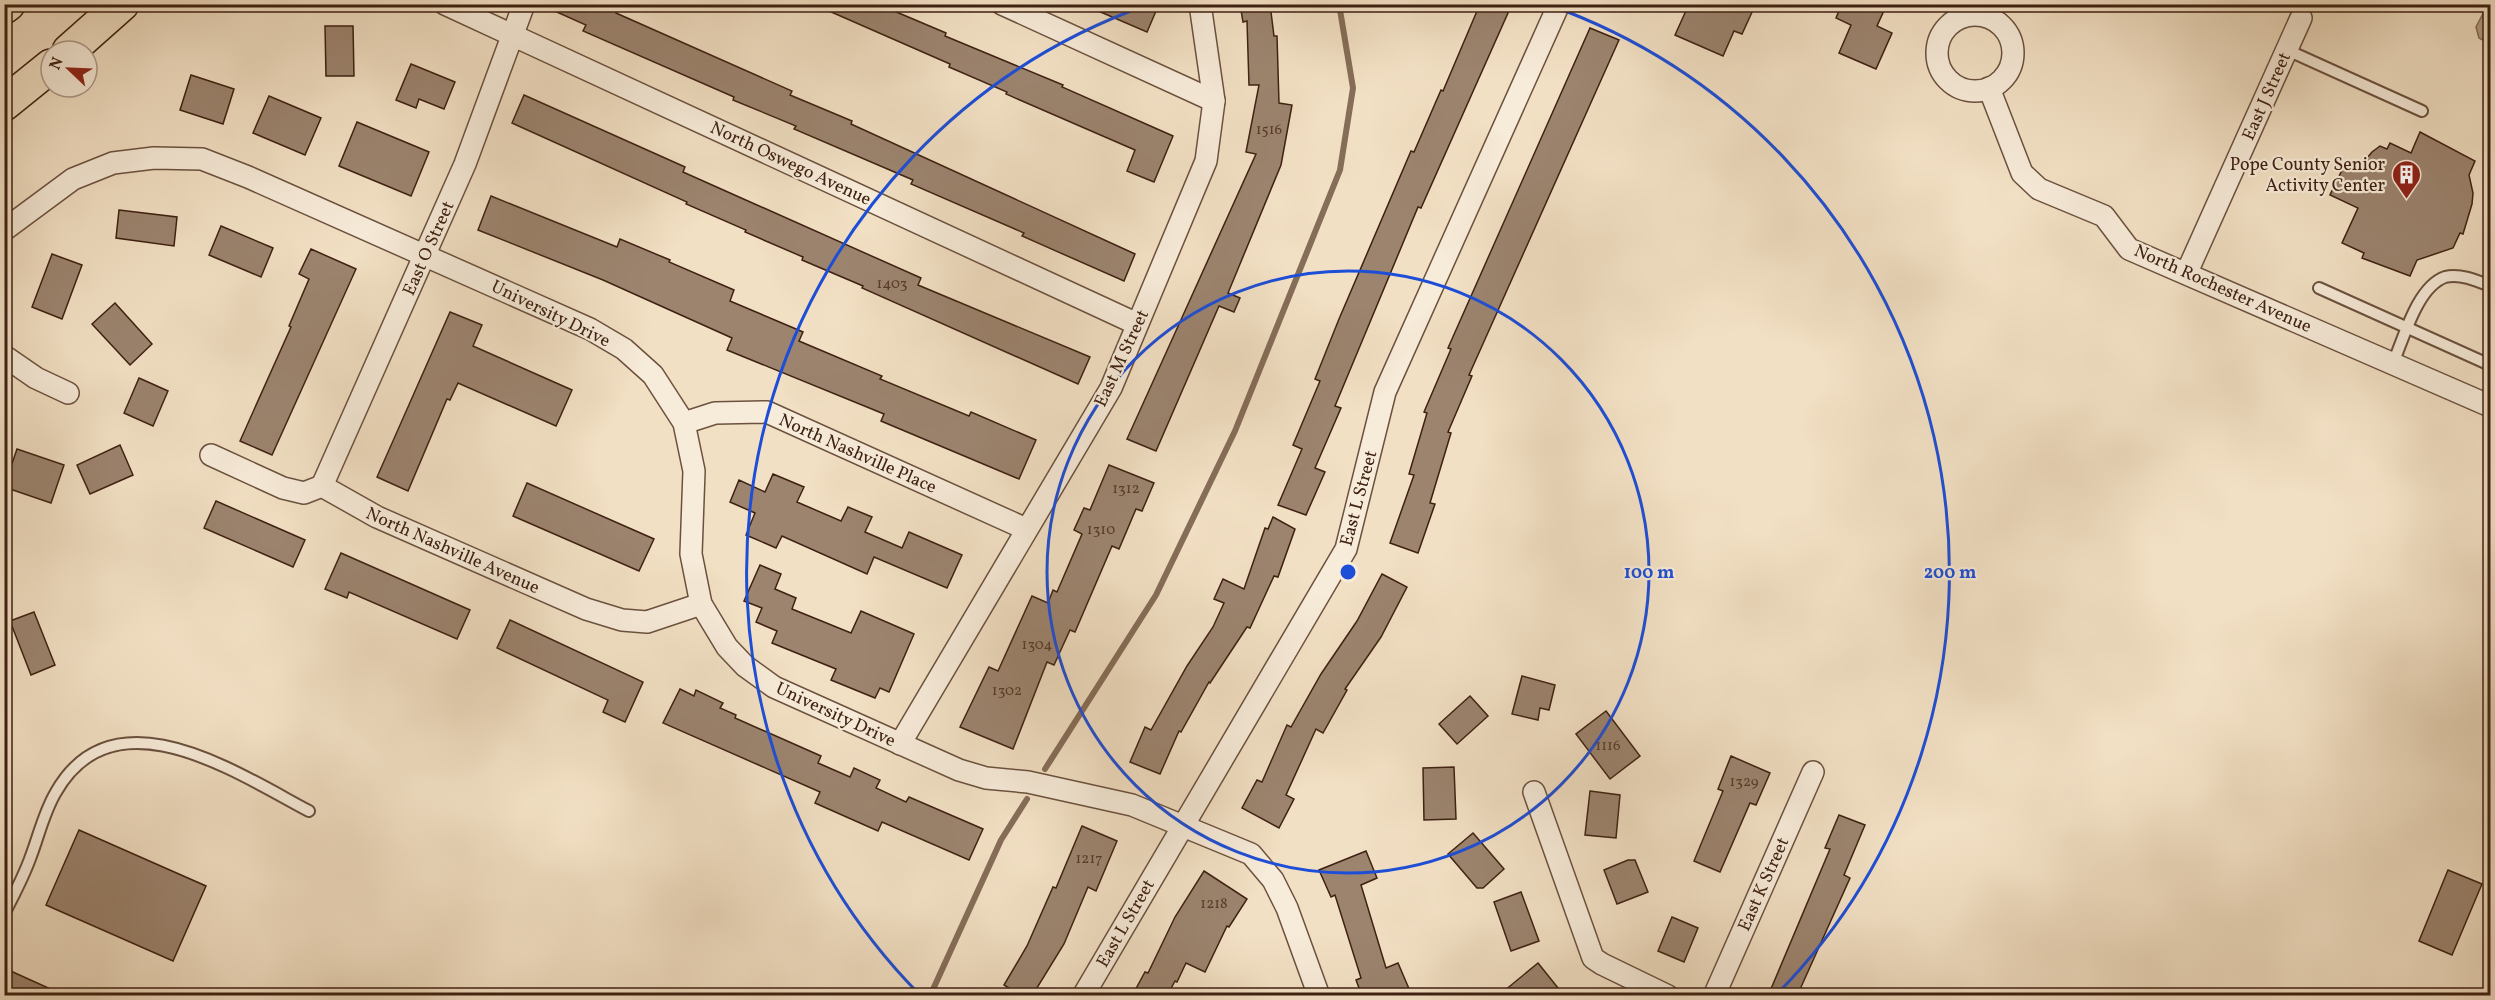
<svg xmlns="http://www.w3.org/2000/svg" width="2495" height="1000" font-family="Vollkorn,serif">
	<style>
		.water { fill: #b59f87; stroke: #856d58; stroke-width: 1.5 }
		.lines { fill: none; stroke-linecap: round; stroke-linejoin: round }
		.stream { stroke: #856d58; stroke-width: 6 }
		.building { fill: #9c846f; stroke: #3e2112; stroke-width: 1.5 }
		.service-casing { stroke: #6b513e; stroke-width: 14 }
		.minor-casing { stroke: #6b513e; stroke-width: 24 }
		.motorway-casing { stroke: #3e2112; stroke-width: 36 }
		.service { stroke: #f7ebd9; stroke-width: 10 }
		.minor { stroke: #f7ebd9; stroke-width: 21 }
		.motorway { stroke: #f2e0c4; stroke-width: 33 }
		.ring { fill: none; stroke: #1d4ed8; stroke-width: 3 }
		.labels { text-anchor: middle; stroke-width: 4.5; stroke-linejoin: round; paint-order: stroke }
		.number-label { font-size: 15px; fill: #563a29 }
		.street-label { font-size: 18px; fill: #3e2112; stroke: #f7ebd9 }
		.poi-label { font-size: 18px; fill: #3e2112; stroke: #f7ebd9; text-anchor: end }
		.centre { fill: #1d4ed8; stroke: #f7ebd9; stroke-width: 3 }
		.ring-label { font-size: 18px; text-anchor: middle; font-weight: bold; fill: #1d4ed8; stroke: #f7ebd9; stroke-width: 4.5; stroke-linejoin: round; paint-order: stroke }
	</style>
	<rect width="100%" height="100%" fill="#f2e0c4"/>
	<filter id="stains"><feTurbulence type="fractalNoise" baseFrequency=".00333" numOctaves="4"/><feColorMatrix values="0 0 0 0 .2 0 0 0 0 .09 0 0 0 0 .02 0 0 0 .5 -.17"/></filter>
	<radialGradient id="worn" r=".72"><stop offset=".6" stop-color="#630" stop-opacity="0"/><stop offset="1" stop-color="#630" stop-opacity=".3"/></radialGradient>
	<polygon class="water" points="2488,4 2490,5 2490,44 2479,38 2476,27"/>
	<g class="lines">
		<g class="stream">
			<polyline points="1045,769 1156,595 1235,431 1340,170 1353,88 1339,4"/>
			<polyline points="930,996 1001,840 1027,799"/>
		</g>
	</g>
	<g class="building">
		<polygon points="539,4 620,4 616,13 792,91 790,95 852,121 851,124 1135,254 1124,281 1022,236 1024,233 911,184 913,180 794,129 796,126 733,100 734,97 583,31 586,25"/>
		<polygon points="813,4 889,4 887,8 946,33 945,36 1063,85 1062,87 1173,136 1154,182 1127,171 1135,150 1006,94 1007,92 949,67 950,64"/>
		<polygon points="1082,4 1159,4 1147,32"/>
		<polygon points="1240,4 1270,4 1274,36 1277,36 1279,103 1292,105 1281,165 1228,293 1240,298 1234,312 1219,306 1156,451 1127,439 1256,154 1246,152 1259,85 1249,85 1247,21 1243,22"/>
		<polygon points="1480,4 1512,4 1421,208 1418,207 1335,406 1341,408 1315,468 1325,472 1306,515 1278,505 1302,449 1293,445 1320,381 1315,379 1339,319 1411,151 1414,152 1441,90 1443,91"/>
		<polygon points="1689,4 1739,4 1753,10 1742,34 1734,31 1723,56 1675,35"/>
		<polygon points="1842,4 1887,4 1877,26 1892,33 1876,69 1839,53 1851,25 1836,18"/>
		<polygon points="325,26 353,26 354,76 326,76"/>
		<polygon points="1590,28 1619,40 1469,375 1472,376 1448,432 1451,433 1430,503 1435,504 1418,553 1390,543 1414,475 1409,474 1427,413 1424,412 1451,349 1448,348"/>
		<polygon points="411,64 455,82 444,109 419,99 416,108 396,100"/>
		<polygon points="191,75 234,89 223,124 180,110"/>
		<polygon points="524,95 685,167 683,172 921,278 918,285 1090,357 1078,384 862,288 863,286 802,260 803,257 745,232 746,230 686,204 687,202 512,123"/>
		<polygon points="269,96 321,118 305,155 253,133"/>
		<polygon points="357,122 429,152 411,196 339,166"/>
		<polygon points="2420,132 2475,161 2469,175 2473,193 2472,204 2463,234 2460,233 2453,248 2417,260 2410,276 2362,258 2364,253 2342,243 2358,208 2330,195 2344,166 2356,171 2372,152 2380,146 2387,149 2390,143 2411,153"/>
		<polygon points="491,196 617,247 620,239 670,260 669,262 734,290 730,301 803,332 799,341 882,376 880,379 969,416 971,412 1036,440 1019,479 881,421 884,414 727,350 732,338 603,280 478,230"/>
		<polygon points="119,210 177,217 174,246 116,238"/>
		<polygon points="221,226 273,248 261,277 209,255"/>
		<polygon points="311,249 356,269 272,455 240,441 291,327 289,326 309,279 299,274"/>
		<polygon points="52,254 82,265 62,319 32,307"/>
		<polygon points="115,303 152,344 130,365 92,324"/>
		<polygon points="450,312 482,325 473,346 572,390 556,426 458,383 450,400 447,399 408,491 377,477"/>
		<polygon points="139,378 168,391 153,426 124,413"/>
		<polygon points="120,445 133,475 90,494 77,465"/>
		<polygon points="17,449 64,465 51,503 4,487"/>
		<polygon points="1109,465 1154,483 1142,511 1136,509 1119,549 1112,546 1075,632 1070,630 1054,665 1047,662 1013,749 960,727 989,667 998,671 1032,596 1048,603 1053,590 1057,592 1082,534 1074,530 1084,508 1090,510"/>
		<polygon points="773,474 804,487 797,502 841,521 848,507 872,517 865,532 902,548 909,532 962,555 947,588 874,557 867,574 782,536 776,548 746,535 755,513 730,502 739,480 765,492"/>
		<polygon points="527,483 654,539 639,571 513,516"/>
		<polygon points="216,501 305,540 293,567 204,528"/>
		<polygon points="1273,517 1295,529 1278,577 1274,576 1250,628 1247,627 1210,683 1209,682 1181,732 1179,731 1160,774 1130,762 1145,727 1151,730 1187,666 1213,627 1224,603 1214,599 1223,579 1244,589 1265,528 1268,529"/>
		<polygon points="341,553 470,610 457,639 349,592 347,598 325,589"/>
		<polygon points="760,565 781,574 775,589 796,598 792,609 851,633 861,611 914,634 889,692 880,688 875,698 831,680 836,669 772,643 777,631 756,622 762,608 744,601"/>
		<polygon points="1382,574 1407,587 1381,637 1345,689 1347,690 1323,733 1316,729 1286,795 1294,799 1279,828 1242,808 1257,780 1262,782 1287,725 1291,727 1321,674 1357,621"/>
		<polygon points="34,612 55,665 31,675 10,621"/>
		<polygon points="510,620 643,682 625,722 603,712 608,700 497,648"/>
		<polygon points="1522,676 1555,685 1549,710 1540,708 1538,720 1512,714"/>
		<polygon points="680,689 694,696 696,690 723,703 720,708 736,715 735,718 821,756 818,763 850,777 854,768 880,780 876,788 906,802 909,797 983,829 969,860 882,822 878,831 815,803 820,792 663,723"/>
		<polygon points="1470,696 1488,716 1457,744 1439,724"/>
		<polygon points="1606,711 1640,756 1610,779 1576,734"/>
		<polygon points="1731,756 1770,773 1756,805 1750,803 1720,872 1694,861 1723,791 1718,789"/>
		<polygon points="1454,767 1456,819 1424,820 1423,768"/>
		<polygon points="1590,791 1620,795 1616,838 1585,835"/>
		<polygon points="1839,815 1865,825 1844,875 1850,878 1797,996 1768,996 1830,849 1825,848"/>
		<polygon points="1082,826 1117,841 1096,891 1088,887 1064,944 1032,996 1022,996 1004,985 1027,946 1053,887 1056,888"/>
		<polygon points="79,830 206,886 173,961 46,905"/>
		<polygon points="1473,833 1504,869 1483,888 1477,888 1448,854"/>
		<polygon points="1366,851 1377,878 1361,885 1386,968 1398,963 1410,991 1399,996 1362,996 1356,980 1361,978 1335,895 1331,897 1319,870"/>
		<polygon points="1628,860 1635,860 1648,892 1617,904 1604,870"/>
		<polygon points="2448,870 2482,884 2452,955 2419,941"/>
		<polygon points="1204,871 1247,899 1229,927 1227,926 1205,972 1186,963 1177,982 1175,981 1167,996 1132,996 1145,972 1148,973 1175,917"/>
		<polygon points="1521,892 1539,941 1511,951 1494,902"/>
		<polygon points="1672,917 1698,928 1684,962 1658,951"/>
		<polygon points="1538,963 1558,988 1549,996 1498,996"/>
		<polygon points="4,968 66,996 4,996"/>
	</g>
	<g class="lines">
		<defs>
			<g id="service">
				<polyline points="2287,50 2422,111"/>
				<polyline points="2319,288 2490,365"/>
				<path d="M2393,363c11,-25 24,-76 52,-86 15,-4 33,4 45,9"/>
				<path d="M4,914c10,-19 20,-38 27,-58 8,-21 13,-44 25,-64 58,-102 181,-19 253,19"/>
			</g>
			<g id="minor">
				<polyline points="445,4 1137,324"/>
				<polyline points="1002,4 1214,101"/>
				<circle cx="1975" cy="53" r="38"/>
				<polyline points="1989,88 2022,173 2039,189 2104,216 2129,249 2490,406"/>
				<polyline points="4,230 73,179 113,163 154,158 202,159 248,177 590,329 624,349 653,375 684,423 694,471 691,554 701,604 727,647 745,666 774,687 959,770 986,778 1028,782 1132,805 1251,854 1273,880 1287,908 1319,996"/>
				<polyline points="2187,272 2301,18"/>
				<polyline points="4,356 36,378 68,393"/>
				<polyline points="684,423 715,413 767,412 1026,529"/>
				<polyline points="211,455 283,488 304,493 322,486 377,517 586,609 622,620 647,622 701,604"/>
				<polyline points="322,486 465,164 524,4"/>
				<polyline points="900,744 1111,388 1206,161 1214,101 1200,4"/>
				<polyline points="1534,792 1593,958 1602,964 1668,996"/>
				<polyline points="1083,996 1346,549 1385,392 1559,4"/>
				<polyline points="1714,996 1813,772"/>
			</g>
			<g id="motorway">
				<polyline points="4,7 8,4"/>
				<polyline points="69,51 122,4"/>
				<polyline points="4,104 51,66"/>
			</g>
		</defs>
		<use href="#service" class="service-casing"/>
		<use href="#minor" class="minor-casing"/>
		<use href="#motorway" class="motorway-casing"/>
		<use href="#service" class="service"/>
		<use href="#minor" class="minor"/>
		<use href="#motorway" class="motorway"/>
	</g>
	<g class="ring">
		<circle cx="1348" cy="572" r="301"/>
		<path d="M919 994A602 602 0 0 1 1147 5M1549 5A602 602 0 0 1 1777 994"/>
	</g>
	<defs>
		<symbol id="building-pin" viewBox="-11 -11 22 30"><path d="M0 17L-7.5 6A9.5 9.5 0 1 1 7.5 6Z" fill="#8f2418" stroke="#f7ebd9"/><path d="M-4-6H4V6H1V3H-1V6H-4ZM-2.5-4.3h1.7v1.8h-1.7ZM.8-4.3h1.7v1.8H.8ZM-2.5-1h1.7V.8h-1.7ZM.8-1h1.7V.8H.8Z" fill="#fff"/></symbol>
	</defs>
	<g fill-rule="evenodd">
		<use href="#building-pin" x="2390" y="158" width="33" height="45"/>
	</g>
	<g class="labels">
		<g class="number-label">
			<text x="1269" y="134">1516</text>
			<text x="892" y="288">1403</text>
			<text x="1126" y="493">1312</text>
			<text x="1101" y="534">1310</text>
			<text x="1037" y="649">1304</text>
			<text x="1007" y="695">1302</text>
			<text x="1608" y="750">1116</text>
			<text x="1744" y="786">1329</text>
			<text x="1089" y="863">1217</text>
			<text x="1214" y="908">1218</text>
		</g>
		<g class="street-label">
			<text transform="translate(2266 96) rotate(-66)" y="6">East J Street</text>
			<text transform="translate(791 163) rotate(25)" y="6">North Oswego Avenue</text>
			<text transform="translate(428 248) rotate(-66)" y="6">East O Street</text>
			<text transform="translate(2223 288) rotate(24)" y="6">North Rochester Avenue</text>
			<text transform="translate(551 313) rotate(26)" y="6">University Drive</text>
			<text transform="translate(1121 358) rotate(-65)" y="6">East M Street</text>
			<text transform="translate(858 453) rotate(24)" y="6">North Nashville Place</text>
			<text transform="translate(1358 498) rotate(-75)" y="6">East L Street</text>
			<text transform="translate(453 550) rotate(24)" y="6">North Nashville Avenue</text>
			<text transform="translate(836 714) rotate(25)" y="6">University Drive</text>
			<text transform="translate(1763 884) rotate(-66)" y="6">East K Street</text>
			<text transform="translate(1125 923) rotate(-60)" y="6">East L Street</text>
		</g>
		<g class="poi-label">
			<text x="2385" y="170">Pope County Senior<tspan x="2385" dy="21">Activity Center</tspan></text>
		</g>
	</g>
	<circle cx="1348" cy="572" r="9" class="centre"/>
	<g class="ring-label">
		<text x="1649" y="578">100 m</text>
		<text x="1950" y="578">200 m</text>
	</g>
	<rect width="2495" height="1000" fill="none" stroke="#f2e0c4" stroke-width="24"/>
	<rect x="6" y="6" width="2483" height="988" fill="none" stroke="#3e2112" stroke-width="3"/>
	<rect x="12" y="12" width="2471" height="976" fill="none" stroke="#3e2112" stroke-width="1.5"/>
	<g transform="translate(69 69) rotate(293)"><circle r="28" fill="#f7ebd9" stroke="#ad9a89" stroke-width="1.5"/>
	<path d="M0-4.5L10 22L0 15L-10 22Z" fill="#8f2418"/>
	<text y="-9" font-size="16" font-weight="bold" text-anchor="middle" fill="#3e2112">N</text>
	</g>
	<rect width="100%" height="100%" filter="url(#stains)"/>
	<rect width="100%" height="100%" fill="url(#worn)"/>
</svg>
